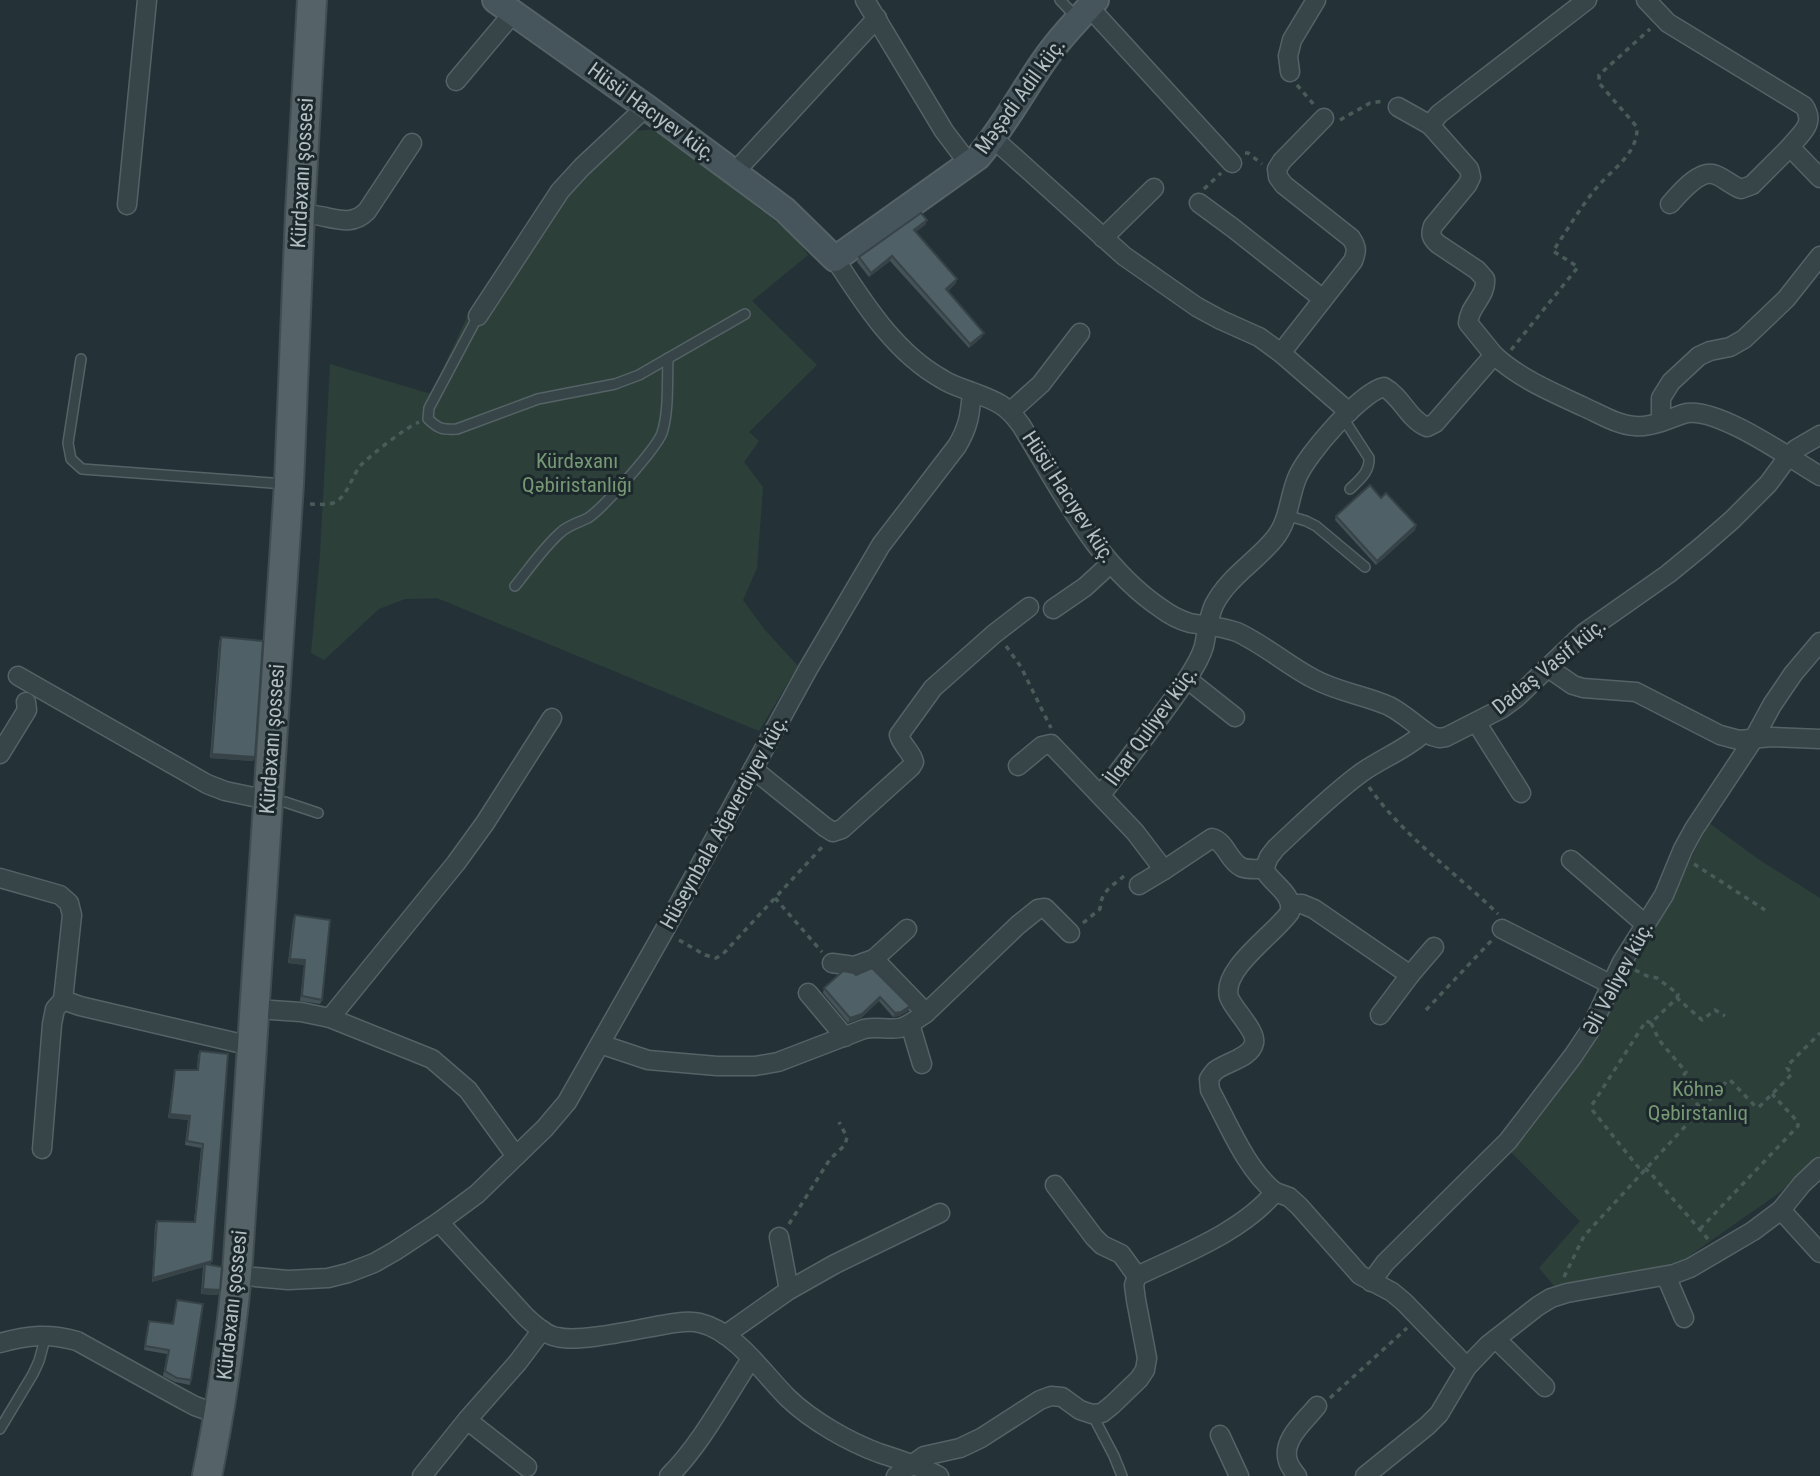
<svg xmlns="http://www.w3.org/2000/svg" width="1820" height="1476" font-family="'Roboto Condensed',sans-serif">
	<style>
		.green { fill: #2c4039 }
		.lines { fill: none; stroke-linecap: round; stroke-linejoin: round }
		.lane-casing { stroke: #556266; stroke-width: 12 }
		.street-casing { stroke: #556266; stroke-width: 21 }
		.secondary-casing { stroke: #556266; stroke-width: 28 }
		.primary-casing { stroke: #414d51; stroke-width: 32 }
		.path { stroke: #4a5c59; stroke-width: 3.5; stroke-dasharray: 5 5; stroke-linecap: butt }
		.lane { stroke: #374448; stroke-width: 9 }
		.street { stroke: #374448; stroke-width: 18 }
		.secondary { stroke: #46545b; stroke-width: 24 }
		.primary { stroke: #556368; stroke-width: 28 }
		.wall { fill: #445358 }
		.shaded-wall { fill: #374347 }
		.building { fill: #4f6066; stroke: #374347; stroke-width: 2 }
		.labels { text-anchor: middle; stroke-width: 6; stroke-linejoin: round; paint-order: stroke }
		.street-label { font-size: 21px; fill: #b2bfc4; stroke: #1d282d }
		.park-label { font-size: 21px; fill: #769873; stroke: #1d282d }
	</style>
	<rect width="100%" height="100%" fill="#243238"/>
	<g class="green">
		<polygon points="659,129 795,237 808,255 752,301 817,365 749,432 759,441 744,462 763,487 757,568 743,600 765,630 798,666 759,731 437,598 405,599 379,609 324,660 311,653 320,555 330,364 431,394 468,315 484,323 550,216 582,176 634,131"/>
		<polygon points="1709,823 1758,859 1820,898 1820,1156 1779,1193 1679,1263 1636,1274 1555,1287 1539,1268 1580,1221 1510,1151 1619,985 1666,906"/>
	</g>
	<g class="lines">
		<defs>
			<g id="lane">
				<polyline points="1060,0 1078,19"/>
				<path d="M478,316l-49,92 -1,11c11,10 14,11 29,10l81,-30 77,-15 24,-9 106,-61"/>
				<polyline points="81,359 68,443 71,459 82,469 286,484"/>
				<path d="M1343,418l26,40c1,14 -10,22 -19,31"/>
				<polyline points="1286,515 1306,521 1316,526 1365,567"/>
				<path d="M515,586c14,-17 28,-38 45,-53 8,-8 18,-10 28,-15 14,-9 68,-69 74,-85 7,-21 5,-52 6,-75"/>
				<polyline points="285,802 318,813"/>
				<polyline points="1092,1414 1114,1456 1122,1476"/>
				<polyline points="0,1429 33,1374 39,1361 46,1335"/>
			</g>
			<g id="street">
				<polyline points="865,0 944,131 969,164"/>
				<path d="M1646,0l22,23 136,83c12,18 -3,27 -14,41l30,31"/>
				<polyline points="1089,7 1232,163"/>
				<polyline points="1290,72 1288,56 1292,40 1316,0"/>
				<polyline points="456,81 514,12"/>
				<polyline points="1398,107 1430,125 1439,114 1587,0"/>
				<path d="M1430,125l39,44 2,8 -4,8 -34,41c-3,8 -2,12 5,18l39,26 8,9c2,17 -16,27 -17,44l26,32"/>
				<polyline points="993,138 1124,256 1197,307 1221,320 1259,337 1281,353 1349,412"/>
				<polyline points="734,173 877,18"/>
				<polyline points="1199,203 1233,228 1323,299"/>
				<path d="M1670,204c10,-11 30,-36 46,-29 8,3 15,10 25,14l11,-4 38,-38"/>
				<polyline points="127,205 147,0"/>
				<path d="M315,215c19,3 37,12 52,-4l45,-68"/>
				<polyline points="1103,238 1154,188"/>
				<polyline points="478,316 560,191 582,167 646,107"/>
				<path d="M1281,353l72,-92c4,-10 4,-14 -2,-23l-67,-53 -6,-8 -1,-8 5,-8 42,-43"/>
				<path d="M972,392c24,9 34,12 49,33 41,66 75,140 141,184 8,6 18,11 28,14 16,3 31,3 47,9 28,13 50,33 77,47 24,13 50,16 75,27 16,8 28,21 43,30l7,2 7,-1 55,-28 15,-11 68,-65 84,-59 33,-27 31,-27 36,-36 20,-27 8,-8 24,-14"/>
				<polyline points="1011,411 1041,384 1080,333"/>
				<path d="M1661,422c9,-3 18,-7 26,-9 33,-5 104,46 133,63"/>
				<polyline points="1053,609 1085,587 1110,564"/>
				<polyline points="1547,667 1573,685 1583,688 1636,692 1720,735 1739,740 1772,737 1820,739"/>
				<polyline points="18,676 207,784 225,791 268,800"/>
				<polyline points="1187,679 1235,717"/>
				<polyline points="1476,722 1521,793"/>
				<polyline points="0,754 27,710 26,702"/>
				<path d="M1018,766l24,-20 9,-2 84,88 29,38 48,-32c14,4 16,22 29,29 6,3 16,2 23,2"/>
				<path d="M753,769l72,58 8,5 9,-3 69,-62 3,-5c-2,-10 -12,-16 -15,-27l34,-47 61,-54 35,-27"/>
				<path d="M1101,795c28,-38 59,-76 86,-116 6,-9 14,-22 17,-33 3,-14 4,-28 10,-41 14,-28 43,-44 61,-67 14,-17 14,-41 22,-60 9,-23 64,-86 87,-91 18,10 24,32 43,40l8,-4 59,-68c26,24 58,37 90,52 16,7 33,18 51,19 9,1 17,-1 26,-4v-24l10,-16 28,-26 11,-5 20,-4 14,-8 42,-40 34,-43"/>
				<polyline points="1571,860 1645,924"/>
				<polyline points="0,878 60,895 69,903 72,915 63,1000 80,1006 251,1046"/>
				<polyline points="1139,885 1164,870"/>
				<polyline points="1291,904 1302,904 1314,909 1410,975"/>
				<polyline points="1502,929 1610,984"/>
				<polyline points="874,959 907,929"/>
				<polyline points="832,963 854,966 874,959 926,1013"/>
				<polyline points="808,993 845,1037"/>
				<polyline points="271,1010 301,1012 330,1018 432,1059 468,1090 516,1156"/>
				<polyline points="1380,1015 1410,975 1434,947"/>
				<polyline points="330,1018 456,863 485,823 552,718"/>
				<polyline points="910,1024 922,1064"/>
				<path d="M600,1044l48,16 69,6h38l23,-4 86,-33c12,-3 24,1 36,-1 9,-2 18,-10 26,-15l92,-88 20,-16 7,-1 25,25"/>
				<polyline points="42,1149 52,1024 55,1009 63,1000"/>
				<polyline points="1055,1185 1094,1237 1102,1245 1121,1254 1137,1276"/>
				<polyline points="1275,1192 1289,1197 1299,1206 1360,1275 1392,1292 1404,1302 1467,1367"/>
				<polyline points="1781,1210 1802,1184 1820,1167"/>
				<path d="M439,1222l87,95c9,8 19,18 31,20 23,6 80,-8 106,-12 11,-2 26,-5 37,-2 35,8 63,50 88,75 24,23 61,44 91,55 21,7 41,13 60,23"/>
				<polyline points="779,1237 789,1290"/>
				<polyline points="1666,1276 1684,1318"/>
				<path d="M255,1277l33,3 40,-2 20,-5 26,-10 21,-12 44,-29 38,-28 68,-66 22,-26 97,-171 144,-262 73,-124 76,-99c12,-20 13,-32 15,-54 -10,-4 -21,-7 -30,-13 -48,-27 -78,-76 -107,-120"/>
				<polyline points="1371,1282 1385,1263 1508,1141 1573,1056 1589,1032 1622,962 1664,895 1683,849 1694,829 1753,740 1772,705 1793,674 1820,642"/>
				<polyline points="725,1335 789,1290 835,1264 940,1213"/>
				<polyline points="1496,1339 1545,1387"/>
				<path d="M0,1343c28,-8 49,-10 77,-2l103,57 15,8 25,9"/>
				<polyline points="467,1420 527,1467"/>
				<polyline points="1220,1435 1239,1476"/>
				<polyline points="422,1476 467,1420 518,1362 542,1330"/>
				<path d="M669,1476c33,-33 56,-78 82,-117"/>
				<path d="M896,1476l28,-20 36,-8 21,-10 59,-38 11,-4 11,1 18,13 12,4 10,-1 10,-8 27,-26 6,-9 2,-12 -11,-58 -2,-15 3,-9c46,-22 105,-44 138,-84 -29,-23 -47,-69 -65,-102l-1,-11c2,-3 4,-6 6,-8 11,-9 36,-13 39,-28 3,-12 -21,-34 -25,-46 -8,-28 46,-63 61,-85 3,-20 -18,-27 -26,-43l5,-12 7,-9c27,-25 55,-53 85,-75 21,-15 46,-24 64,-41"/>
				<path d="M1297,1476c-3,-4 -8,-10 -9,-15 -7,-21 17,-40 29,-55"/>
				<polyline points="1365,1476 1427,1426 1439,1414 1467,1367 1488,1345 1538,1306 1551,1298 1567,1293 1674,1274 1690,1268 1753,1231 1781,1210 1820,1253"/>
			</g>
			<path id="secondary" d="M495,0l151,107 139,103 50,49 143,-102c25,-29 43,-63 65,-95 15,-22 34,-42 53,-62"/>
			<path id="primary" d="M207,1476c14,-68 23,-133 30,-202l52,-790 11,-271 12,-213"/>
		</defs>
		<use href="#lane" class="lane-casing"/>
		<use href="#street" class="street-casing"/>
		<use href="#secondary" class="secondary-casing"/>
		<use href="#primary" class="primary-casing"/>
		<g class="path">
			<polyline points="1297,85 1315,106"/>
			<polyline points="1340,120 1370,103 1383,101"/>
			<polyline points="1245,153 1248,153 1262,164"/>
			<polyline points="1204,189 1221,173"/>
			<path d="M1511,350l67,-83 -25,-16c15,-22 28,-45 45,-65 16,-18 40,-33 39,-59l-38,-44v-8l51,-46"/>
			<path d="M310,504c9,0 20,2 27,-3 12,-8 15,-26 24,-36 12,-12 43,-36 58,-43"/>
			<polyline points="1006,646 1021,667 1051,728"/>
			<path d="M1369,787c35,50 86,85 129,127"/>
			<polyline points="1694,864 1765,910"/>
			<polyline points="775,898 822,952"/>
			<path d="M1083,923l17,-14c1,-18 11,-22 24,-33"/>
			<polyline points="679,940 705,955 716,958 723,954 824,845"/>
			<polyline points="1635,970 1647,976 1657,978 1678,994 1677,998"/>
			<polyline points="1426,1010 1492,940"/>
			<polyline points="1651,1023 1659,1040 1686,1072 1683,1076 1690,1086 1686,1089 1700,1108"/>
			<polyline points="789,1224 830,1159 845,1145 847,1137 839,1122"/>
			<polyline points="1700,1229 1798,1126 1798,1122 1772,1094"/>
			<polyline points="1708,1239 1653,1176 1646,1169 1638,1167 1593,1111 1592,1105 1646,1021 1651,1023 1677,998 1702,1020 1715,1010 1725,1016"/>
			<polyline points="1564,1277 1584,1236 1727,1081 1730,1080 1732,1082 1755,1106 1759,1107 1792,1074 1787,1068 1789,1064 1820,1033"/>
			<polyline points="1330,1398 1407,1328"/>
		</g>
		<use href="#lane" class="lane"/>
		<use href="#street" class="street"/>
		<use href="#secondary" class="secondary"/>
		<use href="#primary" class="primary"/>
	</g>
	<g class="wall">
		<polygon points="927,220 925,225 915,232 956,283 948,291 982,337 969,348 890,261 869,277 857,262 859,257"/>
		<polygon points="1381,498 1416,525 1415,530 1376,565 1335,520 1336,516"/>
		<polygon points="221,637 255,757 253,761 210,758 219,642"/>
		<polygon points="295,915 322,1000 320,1004 300,1001 304,965 288,963 293,920"/>
		<polygon points="843,971 908,1011 899,1016 893,1017 879,1001 861,1018 848,1023 823,993 824,988"/>
		<polygon points="200,1051 212,1261 210,1265 220,1290 218,1295 201,1294 203,1267 152,1282 155,1225 157,1221 194,1222 201,1148 185,1145 188,1120 168,1118 174,1074 175,1070 197,1070 198,1055"/>
		<polygon points="177,1300 191,1380 190,1385 175,1382 163,1376 167,1354 144,1350 149,1321 172,1324"/>
	</g>
	<g class="shaded-wall">
		<polygon points="927,220 925,225 912,235 914,230"/>
		<polygon points="892,256 890,261 869,277 871,273"/>
		<polygon points="957,279 956,283 945,294 946,289"/>
		<polygon points="984,333 982,337 969,348 970,344"/>
		<polygon points="1416,525 1415,530 1376,565 1377,561"/>
		<polygon points="212,754 255,757 253,761 210,758"/>
		<polygon points="290,959 305,960 304,965 288,963"/>
		<polygon points="880,997 879,1001 861,1018 848,1023 850,1018"/>
		<polygon points="910,1006 908,1011 899,1016 893,1017 895,1013"/>
		<polygon points="170,1114 190,1116 188,1120 168,1118"/>
		<polygon points="212,1261 210,1265 205,1264 203,1267 152,1282 153,1278"/>
		<polygon points="203,1289 220,1290 218,1295 201,1294"/>
	</g>
	<g class="building">
		<polygon points="921,213 927,220 914,230 957,279 946,289 984,333 970,344 892,256 871,273 859,257"/>
		<polygon points="1370,485 1381,498 1386,493 1416,525 1377,561 1336,516"/>
		<polygon points="221,637 263,641 255,757 212,754"/>
		<polygon points="295,915 330,920 322,1000 302,996 305,960 290,959"/>
		<polygon points="872,968 910,1006 901,1012 895,1013 880,997 862,1014 850,1018 824,988 843,971 854,973 856,975"/>
		<polygon points="200,1051 228,1054 212,1261 153,1278 157,1221 195,1222 203,1144 187,1141 190,1116 170,1114 175,1070 198,1070"/>
		<polygon points="205,1264 222,1267 220,1290 203,1289"/>
		<polygon points="177,1300 203,1304 191,1380 177,1378 165,1371 169,1350 145,1346 149,1321 173,1324"/>
	</g>
	<g class="labels">
		<g class="street-label">
			<text transform="translate(1020 96) rotate(-54)" y="7">Məşədi Adil küç.</text>
			<text transform="translate(652 112) rotate(36)" y="7">Hüsü Hacıyev küç.</text>
			<text transform="translate(302 173) rotate(-87)" y="7">Kürdəxanı şossesi</text>
			<text transform="translate(1069 497) rotate(57)" y="7">Hüsü Hacıyev küç.</text>
			<text transform="translate(1549 666) rotate(-39)" y="7">Dadaş Vasif küç.</text>
			<text transform="translate(1151 726) rotate(-54)" y="7">İlqar Quliyev küç.</text>
			<text transform="translate(272 739) rotate(-86)" y="7">Kürdəxanı şossesi</text>
			<text transform="translate(724 822) rotate(-61)" y="7">Hüseynbala Ağaverdiyev küç.</text>
			<text transform="translate(1618 978) rotate(-62)" y="7">Əli Vəliyev küç.</text>
			<text transform="translate(232 1305) rotate(-84)" y="7">Kürdəxanı şossesi</text>
		</g>
		<g class="park-label">
			<text x="577" y="468">Kürdəxanı<tspan x="577" dy="24">Qəbiristanlığı</tspan></text>
			<text x="1698" y="1096">Köhnə<tspan x="1698" dy="24">Qəbirstanlıq</tspan></text>
		</g>
	</g>
</svg>
